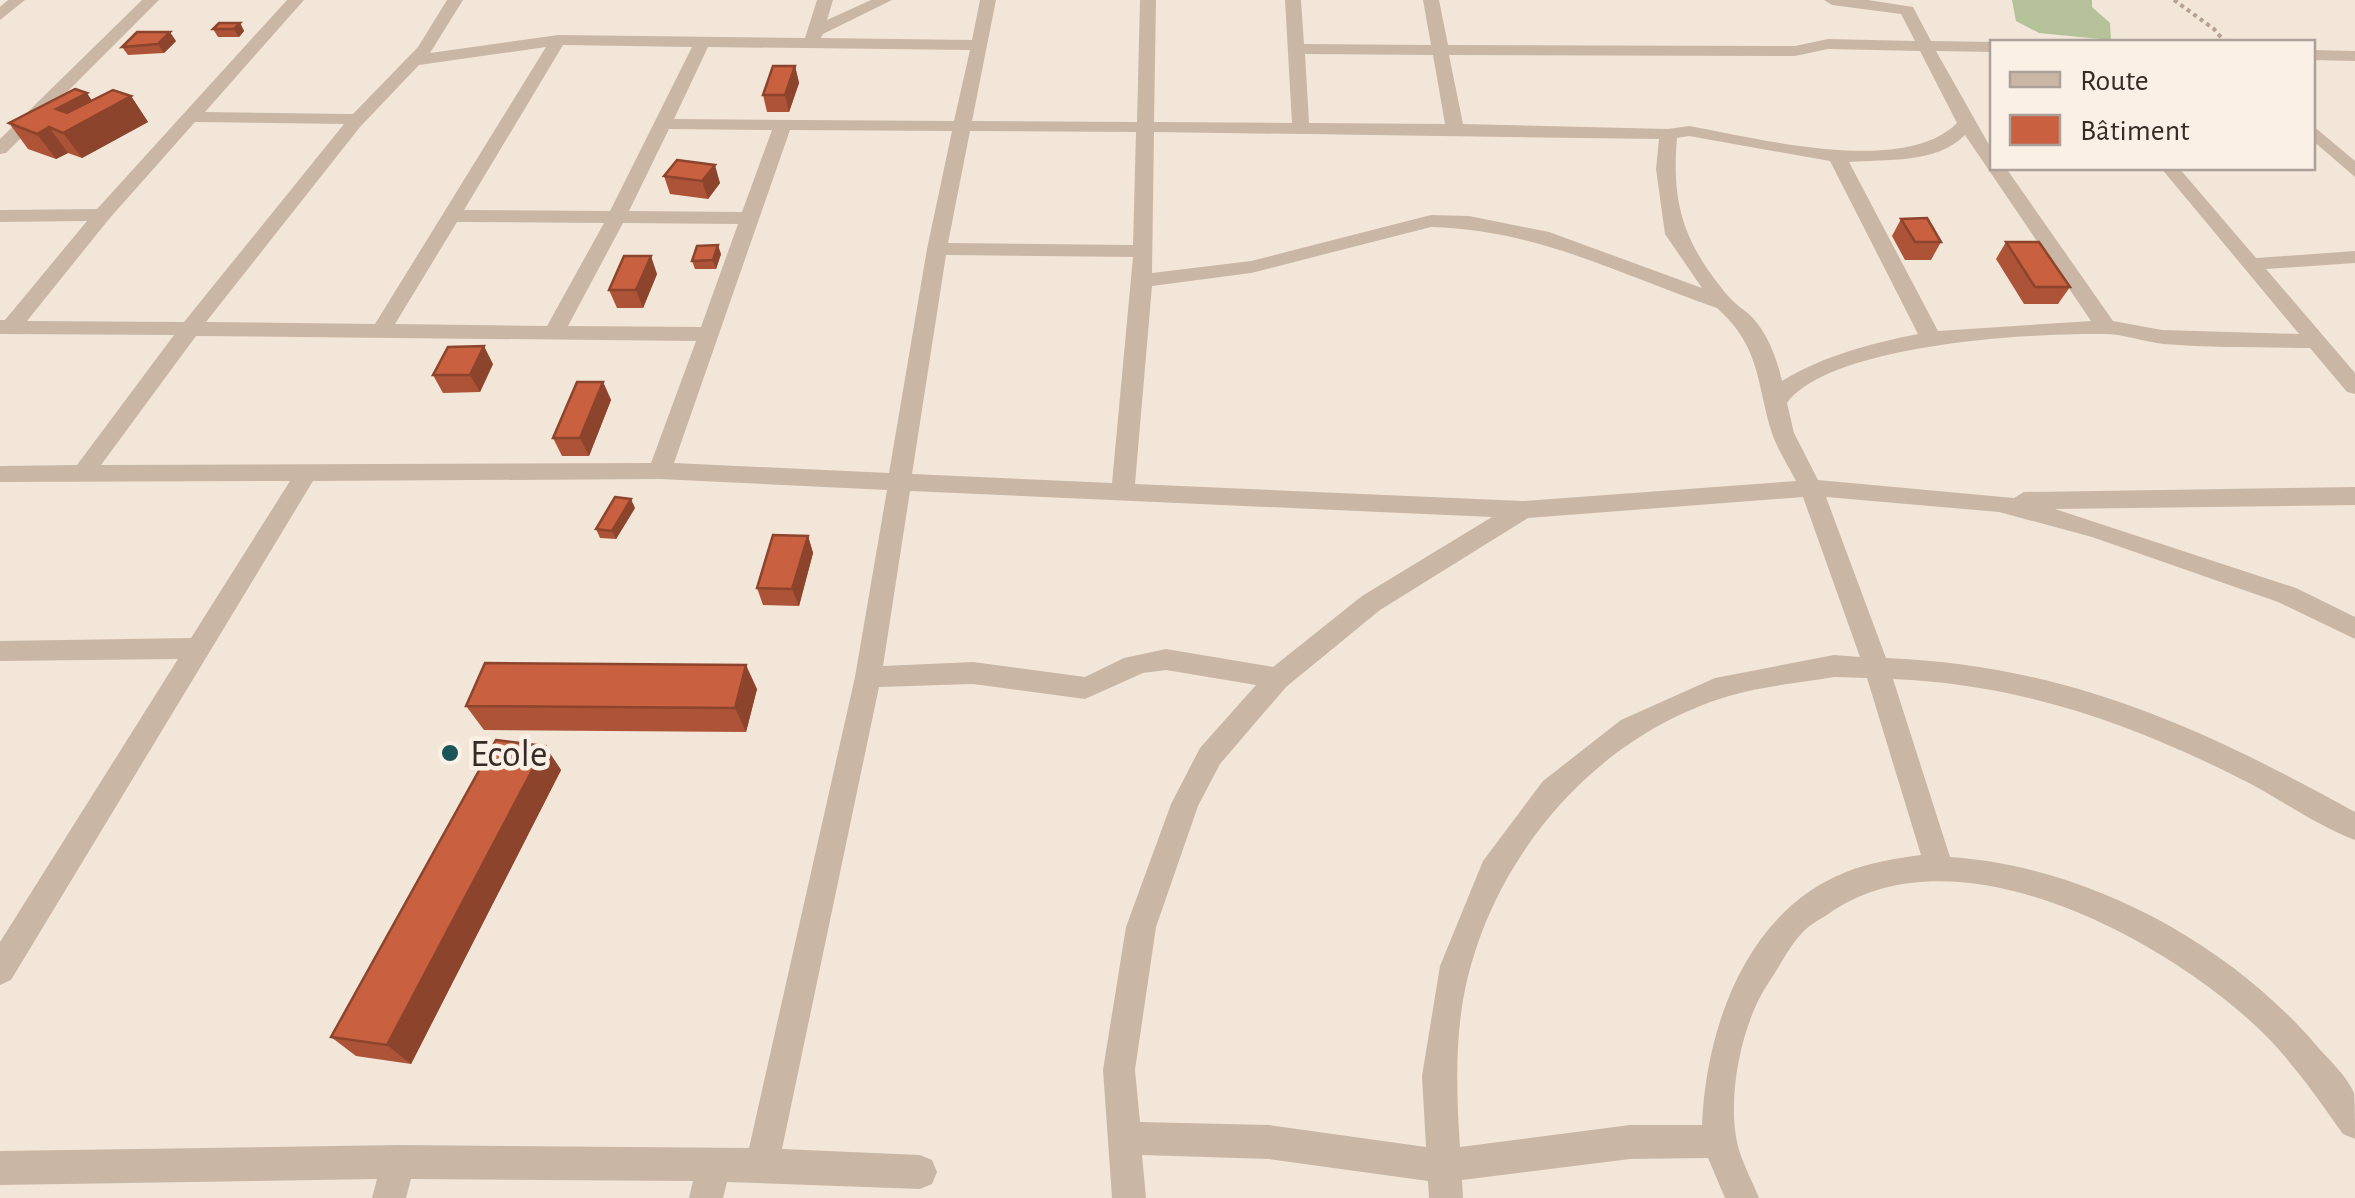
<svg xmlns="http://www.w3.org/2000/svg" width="2355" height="1198" font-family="'Alegreya Sans',sans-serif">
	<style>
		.green { fill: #b4c199 }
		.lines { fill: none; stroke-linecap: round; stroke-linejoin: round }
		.path { stroke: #b6a08f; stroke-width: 4; stroke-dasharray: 4 4; stroke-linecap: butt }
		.minor { fill: #cab6a5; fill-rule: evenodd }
		.wall { fill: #ad5337 }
		.shaded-wall { fill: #8d442d }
		.building { fill: #c96140; stroke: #8d442d; stroke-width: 2.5 }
		.poi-dot { fill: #1b5558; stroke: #faf0e6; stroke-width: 4 }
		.labels { text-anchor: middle; stroke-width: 9; stroke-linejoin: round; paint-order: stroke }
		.poi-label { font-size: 38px; fill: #362b27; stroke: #faf0e6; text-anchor: start }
	</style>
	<rect width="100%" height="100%" fill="#f2e6d9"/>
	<polygon class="green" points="2012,0 2092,0 2092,7 2110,23 2111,40 2039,33 2016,21"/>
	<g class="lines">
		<polyline class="path" points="2174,0 2214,29 2225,42"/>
		<g class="minor">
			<polygon points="8,0 25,0 0,20 0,7"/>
			<polygon points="142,0 159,0 6,153 0,154 0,139"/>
			<path d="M287,0h17l-99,112 148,2 65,-67 29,-47h16l-33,53 128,-18 247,3 12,-38h16l-6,20 44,-20h21l-69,34 -2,4 151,2 8,-40h16l-24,121 165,1 3,-122h16l-2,122 138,1 -7,-123h16l3,44 127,1 -8,-45h16l9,45 347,1 33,-7 87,2 -14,-27 -69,-9 -8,-5h44l45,7 18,34 63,1 -2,10 -56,-1 56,99v18h14l107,153 49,9 137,4 -138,-166h18l77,90 99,-7v12l-89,6 89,104v21l-8,-2 -37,-44c-48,-1 -98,0 -146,-4 -20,-2 -40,-10 -60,-10 -72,-1 -273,10 -317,69l7,30 24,47 196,18 10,-6 331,-5v18l-300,4 241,79 59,29v22l-77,-37 -186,-65 -93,-25 -173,-15 60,161c179,7 315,69 469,154v28c-40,-15 -77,-43 -116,-62 -111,-56 -221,-94 -346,-99l57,178c136,9 278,85 366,188 12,14 31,31 38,48 1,12 1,33 1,46l-12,-5c-29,-41 -58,-83 -96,-116 -96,-85 -290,-188 -413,-108 -9,7 -23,13 -31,22 -13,13 -23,34 -34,50 -27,39 -42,113 -32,160 4,19 15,38 22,56h-34l-17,-40 -78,1 -168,21 1,18h-34l-1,-17 -159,-22 -127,-4 4,43h-34l-9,-128 23,-143 45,-123 29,-56 56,-63 -90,-15 -23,3 -58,26 -112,-15 -94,3 -97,462 138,6 12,5 5,12 -5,12 -12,5 -193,-7 -4,16h-34l4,-17 -282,-2 -5,19h-34l5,-19 -377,6v-34l399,-6 350,3 106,-471 32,-187 -227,-11 -347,2 -302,499 -11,5v-43l178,-283 -178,2v-20l191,-3 99,-157 -290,1v-16l77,-1 97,-130 -174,-1v-14h5l82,-99 -87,1v-12l97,-1zM563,45l129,2 -82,164 -146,-1zM546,47l-171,277 -169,-2 154,-195 59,-62zM708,47l262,3 -16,71 -280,-2zM1828,49l92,2 37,72c-54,54 -200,15 -268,3l-21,3 -205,-5 -14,-69 346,1zM1305,54l128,1 12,69 -136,-1zM195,122l149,2 -160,198 -157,-1 82,-102zM669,129l103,1 -30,82 -113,-1zM790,130l162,1 -25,118 -38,224 -215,-10zM970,131l166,1 -3,113 -185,-2zM1154,132l505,7 -3,30 9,65 37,54 -153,-56 -80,-16 -38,-1 -180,46 -99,12zM1965,135l126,186 -153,10 -89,-169c37,-3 88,2 116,-27zM1689,136l141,25 88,173c-45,9 -96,22 -136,47 -5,-22 -14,-47 -30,-64 -7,-7 -16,-12 -23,-20 -44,-52 -58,-91 -52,-159zM457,222l147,1 -57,103 -152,-2zM623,223l115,1 -37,103 -133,-1zM1431,227c108,3 187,47 286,81 43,39 39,71 54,122 5,17 16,34 25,51l-273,20 -388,-17 17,-198 99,-13zM946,255l187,2 -21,226 -200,-9zM196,336l500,5 -45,122 -550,2zM910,491l582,26 -130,79 -89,71 -107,-18 -42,9 -39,19 -112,-15 -90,4zM1803,497l57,160 -26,-2 -119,23 -94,42 -78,61 -60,80 -43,105 -18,110 4,71 -157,-22 -129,-3 -5,-52 21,-143 42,-121 22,-42 66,-77 94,-77 148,-92zM1834,677l33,1 54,177c-24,3 -53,8 -75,17 -99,39 -140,154 -144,253h-72l-170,22c-4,-60 -6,-124 11,-182 35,-124 133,-232 258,-269 33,-10 71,-13 105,-19z"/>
			<polygon points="2312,50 2355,51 2355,61 2312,60"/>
			<polygon points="2312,125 2355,161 2355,177 2312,140"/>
		</g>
	</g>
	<g class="wall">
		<polygon points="240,23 244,31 239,37 218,37 213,29"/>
		<polygon points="176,41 164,53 128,55 122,47"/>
		<polygon points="795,66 799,83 789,112 767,112 763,95"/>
		<polygon points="131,96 148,122 82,158 68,153 56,159 28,149 9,123 92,101"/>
		<polygon points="664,176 720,183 708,199 670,194"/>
		<polygon points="1901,219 1941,242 1931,260 1905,260 1892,236"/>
		<polygon points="2006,242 2070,287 2058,304 2024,304 1996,259"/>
		<polygon points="721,254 716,269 695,269 692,261"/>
		<polygon points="657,274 643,308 617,308 609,290"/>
		<polygon points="493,364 480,392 443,393 433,375"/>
		<polygon points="603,382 611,400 589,456 562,456 553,438"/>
		<polygon points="635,508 616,539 600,538 596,529"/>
		<polygon points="808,536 813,553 799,606 763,605 757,588"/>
		<polygon points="757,689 746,732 484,730 466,706"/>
		<polygon points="545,746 561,770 411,1064 356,1056 331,1037"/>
	</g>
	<g class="shaded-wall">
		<polygon points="240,23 244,31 239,37 234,29"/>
		<polygon points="170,32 176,41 164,53 158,44"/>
		<polygon points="795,66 799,83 789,112 785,95"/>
		<polygon points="87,93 100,113 131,96 148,122 82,158 63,133 56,109"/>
		<polygon points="49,127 68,153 56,159 37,134"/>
		<polygon points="715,165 720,183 708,199 702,181"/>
		<polygon points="718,245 721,254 716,269 713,260"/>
		<polygon points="651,256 657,274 643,308 636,290"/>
		<polygon points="484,346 493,364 480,392 470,375"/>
		<polygon points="603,382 611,400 589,456 580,438"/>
		<polygon points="631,499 635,508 616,539 612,531"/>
		<polygon points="808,536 813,553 799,606 792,589"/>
		<polygon points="746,665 757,689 746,732 735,708"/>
		<polygon points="545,746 561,770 411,1064 387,1045"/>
	</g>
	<g class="building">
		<polygon points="219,23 240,23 234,29 213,29"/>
		<polygon points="137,32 170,32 158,44 122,47"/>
		<polygon points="773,66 795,66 785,95 763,95"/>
		<polygon points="75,89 87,93 56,109 67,113 113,90 131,96 63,133 49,127 37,134 9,123"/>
		<polygon points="677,160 715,165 702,181 664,176"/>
		<polygon points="1927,218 1941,242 1915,242 1901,219"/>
		<polygon points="2006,242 2039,242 2070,287 2035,287"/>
		<polygon points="718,245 713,260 692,261 697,246"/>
		<polygon points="624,256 651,256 636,290 609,290"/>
		<polygon points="484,346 470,375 433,375 448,347"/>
		<polygon points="577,382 603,382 580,438 553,438"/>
		<polygon points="615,497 631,499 612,531 596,529"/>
		<polygon points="773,535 808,536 792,589 757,588"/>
		<polygon points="485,663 746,665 735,708 466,706"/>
		<polygon points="496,740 545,746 387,1045 331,1037"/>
	</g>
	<circle class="poi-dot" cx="450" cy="753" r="10"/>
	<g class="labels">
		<g class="poi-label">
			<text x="470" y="766">Ecole</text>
		</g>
	</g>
	<rect x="1990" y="40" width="325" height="130" fill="#faf0e6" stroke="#aca19a" stroke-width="2.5"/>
	<rect x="2010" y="72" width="50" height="15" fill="#cab6a5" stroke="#aca19a" stroke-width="2.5"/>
	<text x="2080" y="90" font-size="30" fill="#362b27">Route</text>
	<rect x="2010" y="115" width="50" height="30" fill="#c96140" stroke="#aca19a" stroke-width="2.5"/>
	<text x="2080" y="140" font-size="30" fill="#362b27">Bâtiment</text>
</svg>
